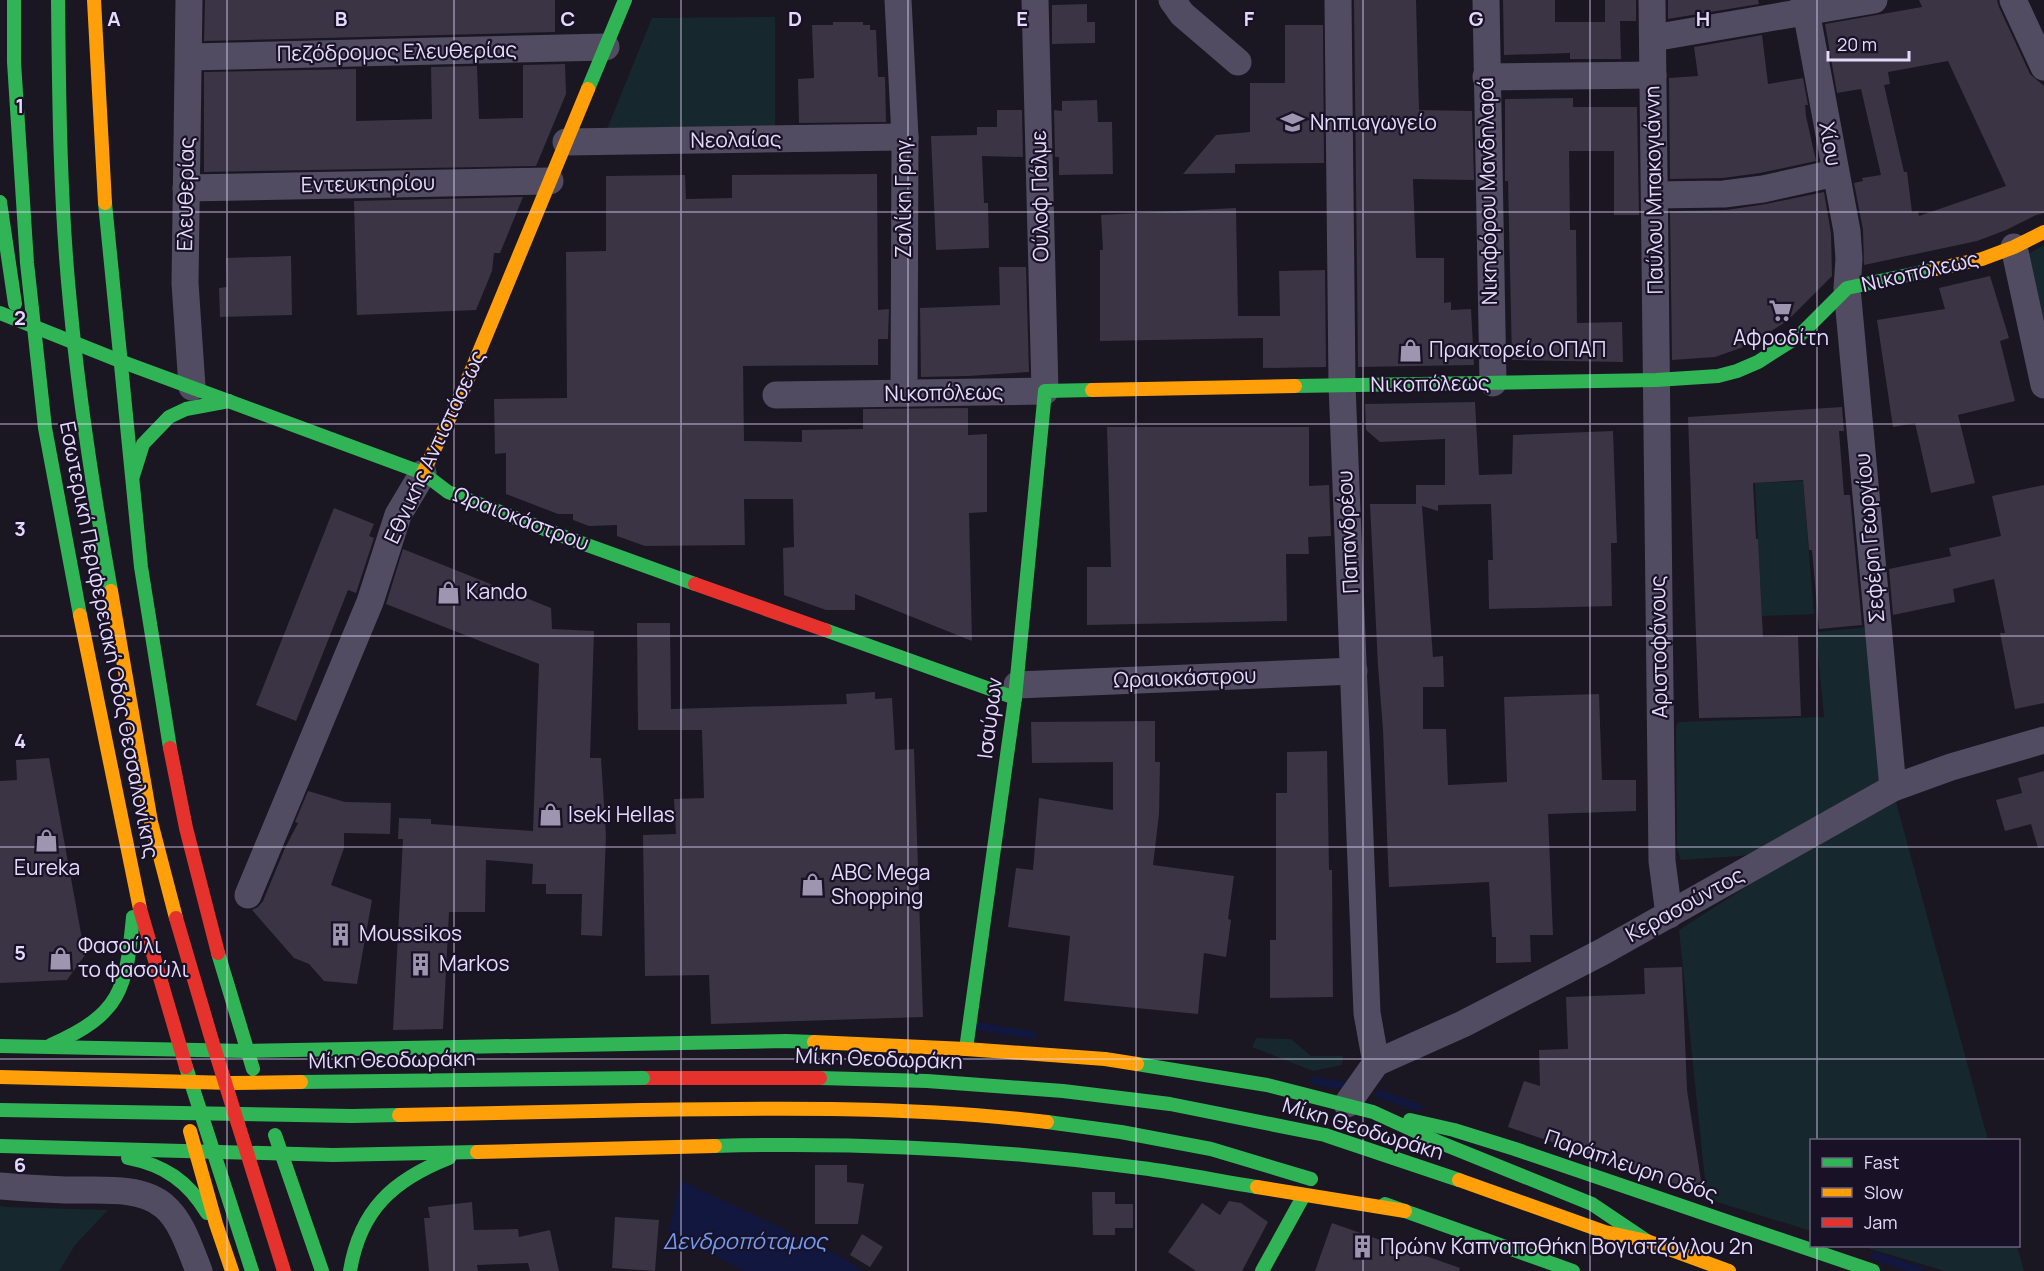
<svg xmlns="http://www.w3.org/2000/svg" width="2044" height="1271" font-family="Manrope,sans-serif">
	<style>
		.green { fill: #16282d }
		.water { fill: #11173e }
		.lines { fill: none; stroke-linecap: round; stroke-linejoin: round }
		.stream { stroke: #11173e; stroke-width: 8 }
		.building { fill: #3a3444; fill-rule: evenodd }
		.street { stroke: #514c61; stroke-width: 27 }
		.fast { stroke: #30b455; stroke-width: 14 }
		.slow { stroke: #ff9f0a; stroke-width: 14 }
		.jam { stroke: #e5322d; stroke-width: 14 }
		.fast-bridge { stroke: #30b455; stroke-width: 14 }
		.slow-bridge { stroke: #ff9f0a; stroke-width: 14 }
		.jam-bridge { stroke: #e5322d; stroke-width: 14 }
		.grid { fill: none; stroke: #e5dafc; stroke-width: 1.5; stroke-opacity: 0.55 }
		.labels { text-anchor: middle; stroke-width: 4.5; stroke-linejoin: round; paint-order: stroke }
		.street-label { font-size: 21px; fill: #e5dafc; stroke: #191226 }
		.poi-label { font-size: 21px; fill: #e5dafc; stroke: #191226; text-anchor: start }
		.water-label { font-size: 22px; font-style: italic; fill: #729df2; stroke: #191226 }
		.grid-label { font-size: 20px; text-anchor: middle; font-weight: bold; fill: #e5dafc; stroke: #191226; stroke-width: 4.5; stroke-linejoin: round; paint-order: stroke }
	</style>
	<rect width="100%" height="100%" fill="#1a1622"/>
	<g class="green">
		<polygon points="775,17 775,132 605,134 652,18"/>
		<polygon points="2044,245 2044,330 2026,255"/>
		<polygon points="1803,481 1814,614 1762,616 1755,483"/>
		<polygon points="1871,627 1884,778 1757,852 1741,856 1681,860 1677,848 1676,728 1678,722 1824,717 1816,632"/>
		<polygon points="1896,802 1988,1140 1812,1140 1811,1231 1707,1199 1679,930 1791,858"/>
		<polygon points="1256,1038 1291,1039 1311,1056 1343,1056 1342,1065 1313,1071 1252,1047"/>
		<polygon points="0,1206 8,1207 108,1210 75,1245 59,1271 0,1271"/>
		<polygon points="1861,1246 2017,1246 2024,1271 1945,1271"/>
	</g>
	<polygon class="water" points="680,1180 836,1254 863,1271 743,1271 669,1231"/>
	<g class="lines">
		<g class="stream">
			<polyline points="976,1026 1032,1035"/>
			<polyline points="1314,1081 1355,1087"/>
			<polyline points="1379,1094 1417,1107"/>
			<polyline points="1875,1256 1920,1271"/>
		</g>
	</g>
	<g class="building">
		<polygon points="205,0 555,0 555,32 204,41"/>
		<polygon points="1354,0 1416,0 1419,110 1472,111 1474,180 1413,179 1416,258 1444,258 1444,303 1451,302 1451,310 1471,309 1474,365 1358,367"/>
		<polygon points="1503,0 1555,0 1555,22 1605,22 1605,0 1636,0 1636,21 1620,21 1621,59 1570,59 1570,53 1504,55"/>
		<polygon points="1668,0 1758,0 1759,4 1668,19"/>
		<path d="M1919,0h78l2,7 31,67 14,12v127l-8,2 -30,15 -29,11 -113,24 -1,-35 -9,-47 9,-2 -1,-3 19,-3 -20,-86 -24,4 -12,-69 97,-17zM1948,61l58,125 -87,30 -1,-5 -6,1 -5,-40h-3l-20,-87 6,-1 -2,-12z"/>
		<polygon points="1087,4 1087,22 1095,22 1095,43 1052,44 1052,5"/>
		<polygon points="833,22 863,22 863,25 870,25 870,30 876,30 878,77 885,77 886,122 799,123 798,79 814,78 812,25 833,25"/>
		<polygon points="1285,25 1323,25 1324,163 1235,164 1235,173 1183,174 1216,135 1250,132 1250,83 1285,83"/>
		<polygon points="1762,35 1768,84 1803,78 1808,105 1805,105 1806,116 1816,161 1760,173 1723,178 1670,179 1669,78 1698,76 1694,47"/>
		<polygon points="565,64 566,94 536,166 204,172 204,72 356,69 356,121 432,119 431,67 477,66 479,119 523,118 523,65"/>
		<polygon points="1573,98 1573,107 1637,107 1639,215 1614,215 1614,151 1569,151 1570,230 1576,230 1577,323 1622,322 1623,362 1512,360 1508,181 1505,181 1505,99"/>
		<polygon points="1097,100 1098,122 1112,122 1113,174 1059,175 1059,157 1055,157 1054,110 1062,111 1062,101"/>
		<polygon points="997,110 1022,110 1023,157 982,156 984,203 988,203 989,248 936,250 931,136 977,135 977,127 997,127"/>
		<polygon points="877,174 878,310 889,309 888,339 878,339 878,365 743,366 744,441 802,442 802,430 863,429 863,409 968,408 968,435 987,434 987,512 969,513 972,641 855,594 855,610 826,610 784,595 783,548 794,547 793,499 744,499 745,545 645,546 617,536 617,525 589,526 573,520 573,514 558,514 506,494 506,453 495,454 494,399 567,398 566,252 606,251 606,176 685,175 686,199 732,198 732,175"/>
		<polygon points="1824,192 1831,233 1832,276 1787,321 1749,345 1715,357 1672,360 1670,211 1726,210 1766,204"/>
		<polygon points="523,197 500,253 494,253 492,271 476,310 357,315 354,201"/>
		<polygon points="1236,208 1238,316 1280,316 1279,271 1325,270 1326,367 1263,368 1263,338 1100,341 1100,250 1103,250 1101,215"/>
		<polygon points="291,256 292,315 220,317 219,288 227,287 226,258"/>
		<polygon points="999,267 1026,267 1029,372 968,376 921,377 920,308 1000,305"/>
		<polygon points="1990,276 2009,338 2000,341 2015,401 1958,415 1975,483 1931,493 1915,423 1893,427 1877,320 1945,309 1939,288"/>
		<polygon points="1475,402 1479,475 1512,474 1513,435 1613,431 1617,543 1611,543 1612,606 1489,609 1488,560 1493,560 1491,504 1438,505 1438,511 1422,506 1433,657 1443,656 1444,687 1423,687 1423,729 1446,729 1448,785 1507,782 1504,697 1599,694 1602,780 1636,780 1636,811 1548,814 1553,935 1530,935 1531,962 1496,963 1496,937 1492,937 1489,882 1389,887 1383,730 1378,666 1370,504 1416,504 1416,485 1445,485 1445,439 1380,442 1366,430 1365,404"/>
		<polygon points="1842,407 1844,431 1839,431 1844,495 1850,495 1862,625 1819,629 1812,550 1809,550 1803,480 1753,483 1756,539 1758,539 1763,637 1798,636 1801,716 1699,718 1688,417"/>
		<polygon points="1107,427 1309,427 1309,486 1329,485 1331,536 1308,537 1309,554 1286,554 1287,621 1087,625 1087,567 1111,567"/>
		<polygon points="2044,485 2044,703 2015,709 2000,633 2005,633 1994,579 1953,589 1955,602 1893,615 1889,569 1951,556 1949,548 2001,536 1992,496"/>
		<polygon points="334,508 374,524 369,536 374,538 356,593 348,590 296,721 256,705"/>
		<polygon points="403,549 551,608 552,629 594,631 590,758 601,758 606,836 602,936 581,935 582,894 546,894 546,884 532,884 533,864 486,860 485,912 449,912 443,1029 393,1030 403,839 398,839 399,818 431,819 431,824 533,831 539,664 386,604"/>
		<polygon points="637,623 670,623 671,709 847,704 846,694 875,692 875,699 892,698 895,750 914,749 923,1017 711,1024 709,975 645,976 643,835 676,834 674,799 704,798 702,730 638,730"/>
		<polygon points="1155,721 1155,762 1160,762 1159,814 1153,865 1234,876 1228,919 1231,920 1226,957 1204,953 1198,1014 1064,1001 1070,936 1008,927 1016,868 1033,870 1039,798 1113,810 1113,762 1032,763 1031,722"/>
		<polygon points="1327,751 1329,870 1332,870 1333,997 1270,998 1270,940 1276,940 1276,793 1287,793 1287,752"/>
		<polygon points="49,758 85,955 67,980 0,983 0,781 17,780 16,760"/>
		<polygon points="2044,771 2044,847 2038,848 2031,824 2005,831 1996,800 2022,793 2018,778"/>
		<polygon points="308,791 345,802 391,803 390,834 344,833 344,848 331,885 372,900 357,984 324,981 309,964 294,958 252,910 258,907 263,901 285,848 298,823 295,822"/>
		<polygon points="1682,967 1687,1090 1703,1193 1620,1165 1621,1162 1608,1161 1508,1127 1524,1081 1540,1086 1539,1050 1568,1049 1566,997 1645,994 1644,968"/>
		<polygon points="815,1165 847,1165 847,1182 864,1184 858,1224 815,1224"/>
		<polygon points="1092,1192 1115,1192 1115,1204 1133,1204 1133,1228 1115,1228 1115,1235 1093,1235"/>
		<polygon points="1229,1201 1241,1203 1268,1222 1242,1271 1196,1271 1168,1252 1202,1203 1220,1215"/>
		<polygon points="472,1202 474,1230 518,1229 519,1237 550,1230 559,1271 530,1271 528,1263 477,1265 478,1271 429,1271 424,1218 430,1218 428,1207"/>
		<polygon points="615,1217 659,1220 655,1271 612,1268"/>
		<polygon points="1332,1223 1460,1268 1459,1271 1315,1271"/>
		<polygon points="862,1234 883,1247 870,1267 850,1255"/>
	</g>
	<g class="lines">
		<g class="street">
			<polyline points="189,0 185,283 192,387"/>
			<polyline points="898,0 905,137 904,393"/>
			<polyline points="1172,0 1182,14 1238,62"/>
			<polyline points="1338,0 1342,385 1367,1013 1376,1063"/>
			<polyline points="1486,0 1493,383"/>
			<polyline points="1652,0 1662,861 1669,915"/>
			<polyline points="1804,0 1847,231 1849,259 1847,288 1893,788"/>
			<polyline points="2013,0 2044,67"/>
			<polyline points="1653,38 1874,0"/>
			<polyline points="189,57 606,47"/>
			<polyline points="1486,77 1653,75"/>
			<polyline points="566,142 905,137"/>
			<polyline points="186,188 550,181"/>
			<polyline points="1655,195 1724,194 1763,189 1835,173"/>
			<polyline points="2014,247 2044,385"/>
			<polyline points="776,395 1045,391 1035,0"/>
			<polyline points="1017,685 1354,671"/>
			<polyline points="248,895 370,602 398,515 423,473"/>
			<polyline points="1347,1104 1376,1063 1463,1024 1602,952 1893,788 1951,767 2044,740"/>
			<path d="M0,1186c22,2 43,3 65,4 30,1 75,-5 99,16 18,15 26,43 35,65"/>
		</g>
		<g class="fast">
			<polyline points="588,89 625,0"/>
			<polyline points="0,202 15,304"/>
			<polyline points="105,203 141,567 170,748"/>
			<polyline points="0,313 120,361 423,473 448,492 565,537 695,584"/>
			<polyline points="1295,386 1656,380 1718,376 1737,371 1758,362 1799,336 1847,288 1936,269"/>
			<polyline points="133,476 143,444 169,417 186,409 229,401"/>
			<polyline points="825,630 1015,698"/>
			<polyline points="218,953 253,1069"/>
			<path d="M51,1045c70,-31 75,-55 82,-128"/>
			<polyline points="0,1046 247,1051 786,1041 814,1042"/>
			<polyline points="966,1049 1015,698 1045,391 1092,390"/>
			<polyline points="1137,1064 1267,1085 1373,1112 1441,1143 1592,1204 1647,1241"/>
			<polyline points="820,1078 927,1081 1063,1091 1170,1104 1325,1135 1459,1180"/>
			<polyline points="1410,1120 1454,1130 1515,1149 1873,1271"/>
			<polyline points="1047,1122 1121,1132 1211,1149 1311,1179"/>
			<polyline points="275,1135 322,1271"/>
			<polyline points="0,1146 333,1155 477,1152"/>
			<path d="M715,1146c142,-4 285,3 426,22 39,5 78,13 116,19"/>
			<path d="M128,1158c36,7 60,23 79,55"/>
			<polyline points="1385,1204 1573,1271"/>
			<path d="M350,1271c10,-61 43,-91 99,-113"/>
			<polyline points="1262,1271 1304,1195"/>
		</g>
		<g class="slow">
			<polyline points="94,0 105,203"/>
			<polyline points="1936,269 1982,259 2014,247 2044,232"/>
			<polyline points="1092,390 1295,386"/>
			<polyline points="423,473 465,386 588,89"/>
			<polyline points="814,1042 966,1049 1105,1059 1137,1064"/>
			<path d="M642,1110c136,-2 270,-4 405,12"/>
			<polyline points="190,1131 216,1224 232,1271"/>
			<polyline points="477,1152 715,1146"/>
			<polyline points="1459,1180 1605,1232 1647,1241 1729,1271"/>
			<polyline points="1257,1187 1405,1211"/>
		</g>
		<g class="jam">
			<polyline points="695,584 825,630"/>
			<polyline points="170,748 186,828 218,953"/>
			<polyline points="643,1078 820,1078"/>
		</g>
		<g class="fast-bridge">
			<polyline points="14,0 14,62 27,263 45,428 80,615"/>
			<path d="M58,0c1,101 2,203 12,303 9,97 24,193 41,288"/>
			<polyline points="186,1067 252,1271"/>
			<polyline points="301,1082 643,1078"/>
			<polyline points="0,1110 352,1116 399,1115"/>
		</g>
		<g class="slow-bridge">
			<polyline points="111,591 151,822 176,918"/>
			<polyline points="80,615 140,909"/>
			<polyline points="0,1077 232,1083 301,1082"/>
			<polyline points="399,1115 642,1110"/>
		</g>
		<g class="jam-bridge">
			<polyline points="140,909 186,1067"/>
			<polyline points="176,918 213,1044 284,1271"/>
		</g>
	</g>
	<path class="grid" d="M227,0v1271M454,0v1271M681,0v1271M908,0v1271M1136,0v1271M1363,0v1271M1590,0v1271M1817,0v1140M0,212h2044M0,424h2044M0,636h2044M0,847h2044M0,1059h2044M1817,1246v25"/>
	<defs>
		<symbol id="school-bare" viewBox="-9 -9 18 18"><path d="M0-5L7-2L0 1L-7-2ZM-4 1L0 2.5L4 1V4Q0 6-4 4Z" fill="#9e95b0" stroke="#191226" stroke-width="2.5" paint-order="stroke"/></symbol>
		<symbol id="supermarket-bare" viewBox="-9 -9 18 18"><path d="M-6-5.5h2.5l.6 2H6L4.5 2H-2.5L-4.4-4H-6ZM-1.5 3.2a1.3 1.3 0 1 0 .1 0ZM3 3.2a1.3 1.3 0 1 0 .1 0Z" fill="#9e95b0" stroke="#191226" stroke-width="2.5" paint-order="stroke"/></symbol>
		<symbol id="shop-bare" viewBox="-9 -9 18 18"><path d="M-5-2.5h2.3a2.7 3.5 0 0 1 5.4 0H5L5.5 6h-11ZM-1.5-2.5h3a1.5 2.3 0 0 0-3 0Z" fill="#9e95b0" stroke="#191226" stroke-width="2.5" paint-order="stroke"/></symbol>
		<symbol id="building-bare" viewBox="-9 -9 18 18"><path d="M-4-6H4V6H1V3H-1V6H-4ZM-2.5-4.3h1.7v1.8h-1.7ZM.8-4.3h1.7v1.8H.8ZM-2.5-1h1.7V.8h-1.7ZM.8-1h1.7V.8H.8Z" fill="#9e95b0" stroke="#191226" stroke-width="2.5" paint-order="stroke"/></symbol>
	</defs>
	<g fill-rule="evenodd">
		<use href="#school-bare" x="1276" y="106" width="33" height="33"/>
		<use href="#supermarket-bare" x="1764" y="294" width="33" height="33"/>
		<use href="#shop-bare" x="1394" y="334" width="33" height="33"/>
		<use href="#shop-bare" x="432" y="576" width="33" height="33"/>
		<use href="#shop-bare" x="534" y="798" width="33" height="33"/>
		<use href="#shop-bare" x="30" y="824" width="33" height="33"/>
		<use href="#shop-bare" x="796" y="868" width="33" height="33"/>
		<use href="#building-bare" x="324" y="918" width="33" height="33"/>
		<use href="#shop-bare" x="44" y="942" width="33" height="33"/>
		<use href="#building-bare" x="404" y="948" width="33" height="33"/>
		<use href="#building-bare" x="1346" y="1230" width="33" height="33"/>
	</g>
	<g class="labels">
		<g class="street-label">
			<text transform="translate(397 52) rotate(-1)" y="7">Πεζόδρομος Ελευθερίας</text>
			<text transform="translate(736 140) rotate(-1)" y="7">Νεολαίας</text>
			<text transform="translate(1830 144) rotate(80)" y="7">Χίου</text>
			<text transform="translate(368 184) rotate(-1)" y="7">Εντευκτηρίου</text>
			<text transform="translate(1654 190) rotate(-91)" y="7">Παύλου Μπακογιάννη</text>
			<text transform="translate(1488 191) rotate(-91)" y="7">Νικηφόρου Μανδηλαρά</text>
			<text transform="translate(186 194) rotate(-89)" y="7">Ελευθερίας</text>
			<text transform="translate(1040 196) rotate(-91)" y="7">Ούλοφ Πάλμε</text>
			<text transform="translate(904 197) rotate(-90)" y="7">Ζαλίκη Γρηγ.</text>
			<text transform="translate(1920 272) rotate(-13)" y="7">Νικοπόλεως</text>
			<text transform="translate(1430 384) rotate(-1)" y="7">Νικοπόλεως</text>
			<text transform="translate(944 393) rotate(-1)" y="7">Νικοπόλεως</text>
			<text transform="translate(435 447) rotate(-65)" y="7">Εθνικής Αντιστάσεως</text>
			<text transform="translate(521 519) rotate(21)" y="7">Ωραιοκάστρου</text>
			<text transform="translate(1348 532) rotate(-93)" y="7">Παπανδρέου</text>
			<text transform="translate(1870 538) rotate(-95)" y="7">Σεφέρη Γεωργίου</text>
			<text transform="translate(109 640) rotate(79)" y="7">Εσωτερική Περιφερειακή Οδός Θεσσαλονίκης</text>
			<text transform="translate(1659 647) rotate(-91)" y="7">Αριστοφάνoυς</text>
			<text transform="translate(1185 678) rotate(-2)" y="7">Ωραιοκάστρου</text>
			<text transform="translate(990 718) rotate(-83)" y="7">Ισαύρων</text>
			<text transform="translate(1685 905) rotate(-29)" y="7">Κερασούντος</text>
			<text transform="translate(879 1059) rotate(2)" y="7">Μίκη Θεοδωράκη</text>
			<text transform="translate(392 1060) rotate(-1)" y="7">Μίκη Θεοδωράκη</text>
			<text transform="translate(1363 1129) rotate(17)" y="7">Μίκη Θεοδωράκη</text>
			<text transform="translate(1631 1166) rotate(19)" y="7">Παράπλευρη Οδός</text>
		</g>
		<g class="poi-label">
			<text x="1310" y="130">Νηπιαγωγείο</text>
			<text x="1781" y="345" text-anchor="middle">Αφροδίτη</text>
			<text x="1429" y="357">Πρακτορείο ΟΠΑΠ</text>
			<text x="466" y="599">Kando</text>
			<text x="568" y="822">Iseki Hellas</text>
			<text x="47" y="875" text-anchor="middle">Eureka</text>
			<text x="831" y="880">ABC Mega<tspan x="831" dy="24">Shopping</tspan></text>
			<text x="359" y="941">Moussikos</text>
			<text x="78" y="953">Φασούλι<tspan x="78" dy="24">το φασούλι</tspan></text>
			<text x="439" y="971">Markos</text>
			<text x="1380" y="1254">Πρώην Καπναποθήκη Βογιατζόγλου 2η</text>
		</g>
		<g class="water-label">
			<text x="745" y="1249">Δενδροπόταμος</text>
		</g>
	</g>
	<g class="grid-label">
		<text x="114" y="26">A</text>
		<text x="341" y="26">B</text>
		<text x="568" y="26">C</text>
		<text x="795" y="26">D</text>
		<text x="1022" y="26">E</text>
		<text x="1249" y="26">F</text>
		<text x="1476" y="26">G</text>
		<text x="1703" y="26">H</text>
		<text x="20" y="113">1</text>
		<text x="20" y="325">2</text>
		<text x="20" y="536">3</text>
		<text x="20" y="748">4</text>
		<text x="20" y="960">5</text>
		<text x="20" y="1172">6</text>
	</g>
	<rect x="1810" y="1139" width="210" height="108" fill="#191226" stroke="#6b627c" stroke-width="1.5"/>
	<rect x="1822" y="1158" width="30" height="9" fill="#30b455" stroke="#6b627c" stroke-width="1.5"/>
	<text x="1864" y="1169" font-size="18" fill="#e5dafc">Fast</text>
	<rect x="1822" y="1188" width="30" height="9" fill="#ff9f0a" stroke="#6b627c" stroke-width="1.5"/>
	<text x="1864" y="1199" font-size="18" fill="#e5dafc">Slow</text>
	<rect x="1822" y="1218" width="30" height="9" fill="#e5322d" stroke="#6b627c" stroke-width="1.5"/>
	<text x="1864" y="1229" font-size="18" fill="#e5dafc">Jam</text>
	<path d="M1828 51v9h81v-9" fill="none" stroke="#e5dafc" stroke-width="3"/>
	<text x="1837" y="51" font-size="18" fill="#e5dafc" stroke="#191226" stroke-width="4.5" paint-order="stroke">20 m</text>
</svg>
